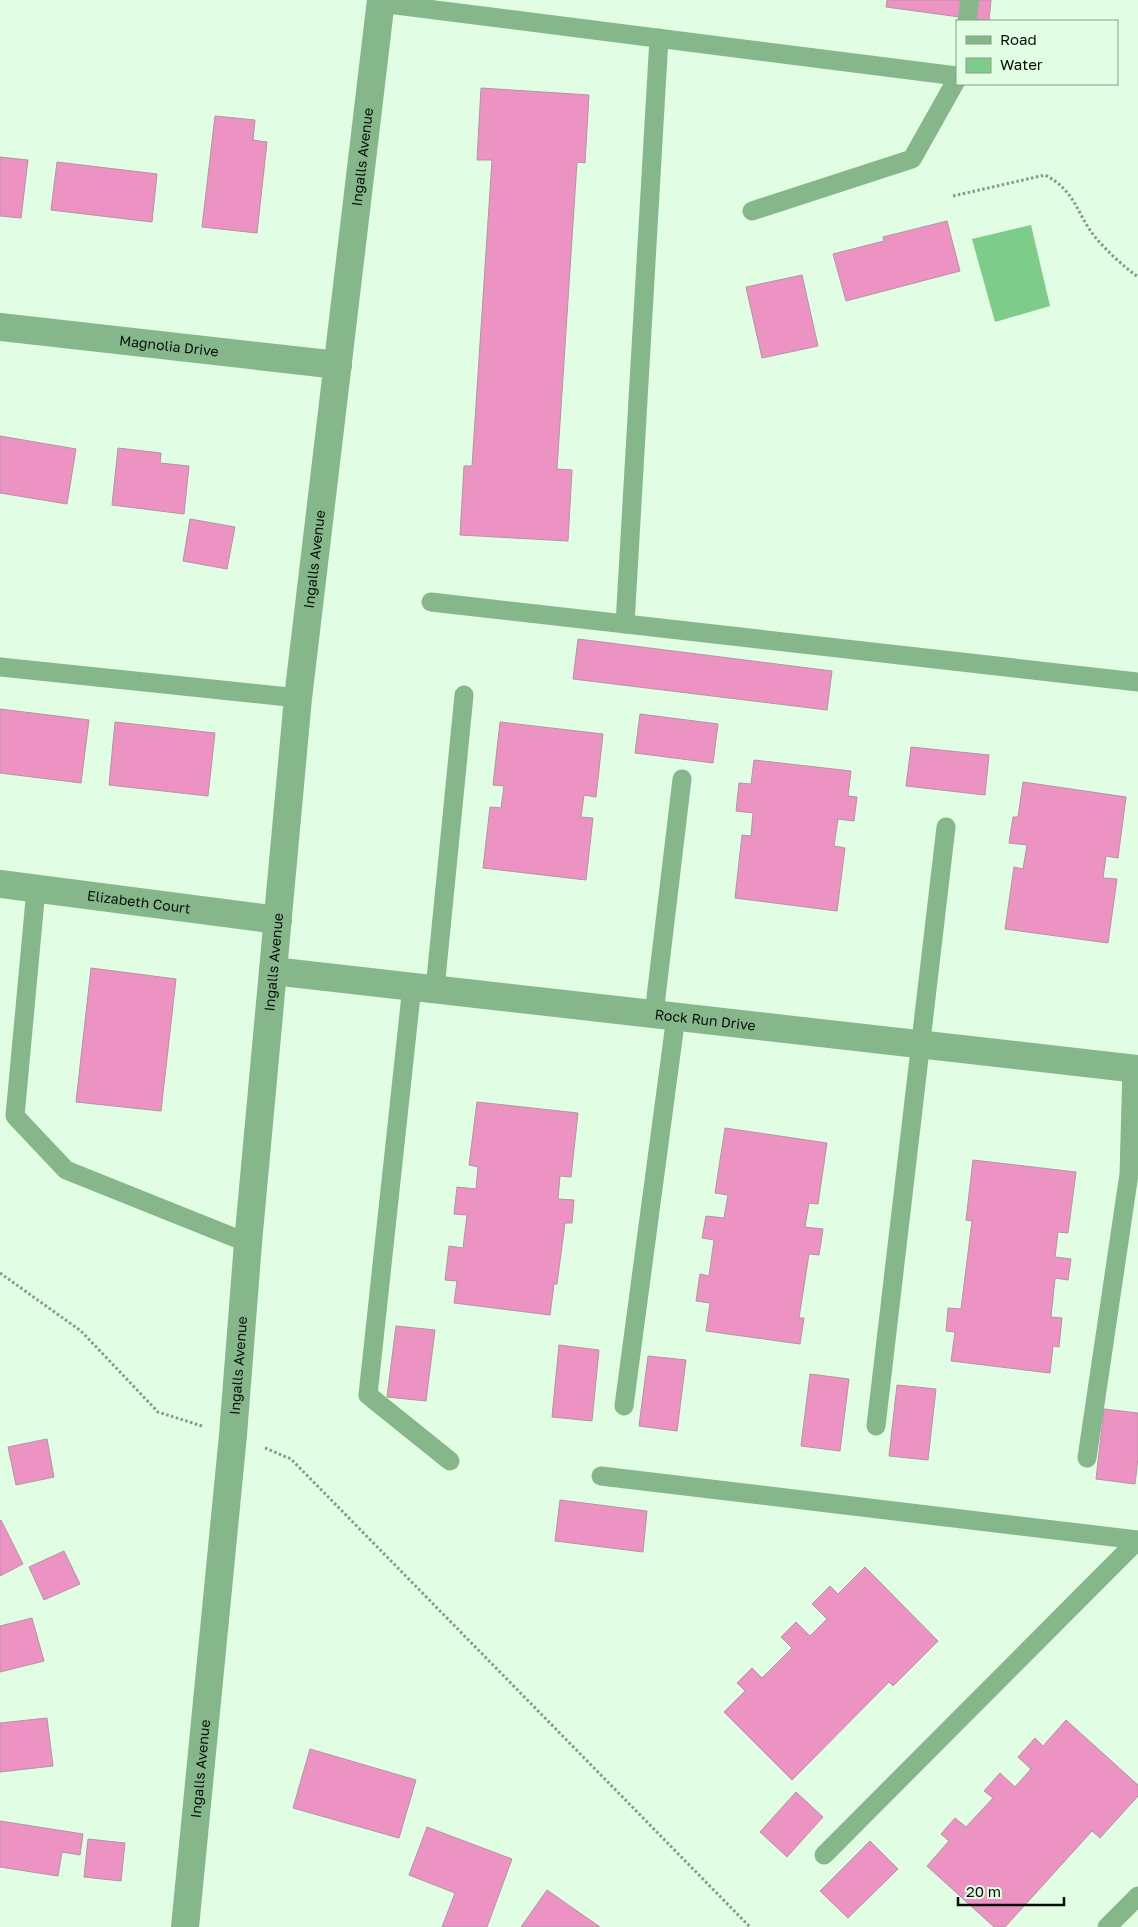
<svg xmlns="http://www.w3.org/2000/svg" width="1138" height="1927" font-family="'Golos Text',sans-serif">
	<style>
		.water { fill: #7ecc8a }
		.building { fill: #ec93c4; stroke: #b493a4 }
		.lines { fill: none; stroke-linecap: round; stroke-linejoin: round }
		.path { stroke: #869a88; stroke-width: 3; stroke-dasharray: 2.5 2.5; stroke-linecap: butt }
		.service { stroke: #85b78b; stroke-width: 19 }
		.minor { stroke: #85b78b; stroke-width: 28 }
		.tertiary { stroke: #85b78b; stroke-width: 28 }
		.labels { text-anchor: middle; stroke-width: 4.5; stroke-linejoin: round; paint-order: stroke }
		.street-label { font-size: 14px; fill: #071008; stroke: #e1fde3 }
	</style>
	<rect width="100%" height="100%" fill="#e1fde3"/>
	<polygon class="water" points="1031,225 1050,306 995,322 972,239"/>
	<g class="building">
		<polygon points="887,0 991,0 989,21 886,7"/>
		<polygon points="481,88 589,95 585,163 577,162 557,469 572,470 568,541 460,535 464,466 472,466 492,160 477,160"/>
		<polygon points="215,116 255,120 253,140 267,142 257,233 202,227"/>
		<polygon points="0,157 28,160 21,218 0,216"/>
		<polygon points="57,162 157,174 152,222 51,210"/>
		<polygon points="947,221 960,271 846,301 833,254 884,241 883,237"/>
		<polygon points="802,275 818,346 762,358 746,287"/>
		<polygon points="0,436 76,449 67,504 0,493"/>
		<polygon points="118,448 161,453 160,463 189,466 184,514 112,505"/>
		<polygon points="190,519 235,527 227,569 183,561"/>
		<polygon points="578,639 832,671 827,710 573,679"/>
		<polygon points="0,709 89,720 81,783 0,773"/>
		<polygon points="640,714 718,724 713,763 635,753"/>
		<polygon points="115,722 215,733 208,796 109,785"/>
		<polygon points="500,722 603,734 596,797 584,795 581,817 593,818 586,880 483,868 490,807 501,808 504,786 493,785"/>
		<polygon points="911,747 989,755 985,795 906,786"/>
		<polygon points="754,760 851,771 848,796 857,797 854,821 838,819 834,846 845,848 837,911 735,898 742,835 751,836 753,813 736,811 739,783 751,784"/>
		<polygon points="1023,782 1126,797 1118,858 1106,856 1103,878 1117,879 1108,943 1005,929 1014,867 1023,869 1027,845 1009,843 1013,817 1018,817"/>
		<polygon points="91,968 176,979 161,1111 76,1102"/>
		<polygon points="477,1102 578,1113 571,1177 560,1176 558,1199 574,1200 572,1223 565,1223 557,1284 554,1284 550,1315 454,1303 457,1281 445,1280 449,1246 463,1248 467,1215 454,1214 457,1187 476,1189 478,1167 469,1165"/>
		<polygon points="725,1128 827,1143 818,1204 809,1203 805,1227 823,1229 819,1255 809,1254 799,1318 804,1318 800,1344 706,1331 710,1303 696,1301 700,1274 709,1276 714,1240 702,1238 706,1216 724,1218 728,1195 715,1193"/>
		<polygon points="973,1160 1076,1172 1068,1233 1058,1232 1055,1257 1071,1259 1068,1280 1055,1278 1051,1317 1062,1318 1059,1347 1053,1346 1050,1373 951,1361 955,1332 946,1331 948,1308 961,1309 972,1221 966,1220"/>
		<polygon points="396,1326 435,1330 426,1401 387,1397"/>
		<polygon points="559,1345 599,1350 592,1421 552,1417"/>
		<polygon points="648,1356 686,1360 677,1431 639,1426"/>
		<polygon points="810,1374 849,1379 840,1451 801,1446"/>
		<polygon points="897,1385 936,1389 928,1460 889,1456"/>
		<polygon points="1104,1409 1138,1413 1138,1458 1135,1484 1096,1479"/>
		<polygon points="47,1439 54,1477 16,1485 8,1447"/>
		<polygon points="560,1500 647,1511 643,1552 555,1541"/>
		<polygon points="1,1520 23,1564 0,1576 0,1521"/>
		<polygon points="64,1551 80,1584 44,1600 29,1567"/>
		<polygon points="865,1567 938,1641 893,1686 889,1682 792,1780 724,1712 745,1691 737,1683 752,1668 762,1678 792,1648 781,1637 796,1622 810,1636 827,1619 812,1604 830,1586 838,1594"/>
		<polygon points="32,1618 44,1661 0,1672 0,1626"/>
		<polygon points="47,1718 53,1766 0,1772 0,1723"/>
		<polygon points="1066,1720 1138,1785 1138,1796 1100,1838 1092,1831 1005,1927 994,1927 927,1866 949,1841 941,1834 955,1818 966,1827 993,1798 984,1791 1000,1773 1015,1787 1031,1769 1018,1757 1035,1738 1043,1746"/>
		<polygon points="310,1749 416,1780 399,1838 293,1808"/>
		<polygon points="796,1792 823,1817 787,1857 760,1832"/>
		<polygon points="0,1821 83,1834 80,1855 62,1852 58,1876 0,1867"/>
		<polygon points="427,1827 512,1859 487,1927 442,1927 455,1893 409,1875"/>
		<polygon points="88,1839 125,1843 121,1881 84,1877"/>
		<polygon points="870,1841 898,1869 848,1918 820,1891"/>
		<polygon points="547,1890 600,1927 521,1927"/>
	</g>
	<g class="lines">
		<g class="path">
			<path d="M953,196l92,-21c31,16 31,38 50,62 12,14 28,29 43,40"/>
			<polyline points="0,1273 81,1331 158,1412 202,1426"/>
			<polyline points="265,1448 291,1459 750,1927"/>
		</g>
		<g class="service">
			<polyline points="380,3 957,76"/>
			<polyline points="967,21 970,0"/>
			<polyline points="752,211 912,159 957,79"/>
			<polyline points="431,602 1138,682"/>
			<polyline points="625,624 659,38"/>
			<polyline points="0,667 298,698"/>
			<polyline points="36,889 15,1116 66,1170 248,1243"/>
			<polyline points="412,986 368,1395 450,1461"/>
			<polyline points="435,989 464,695"/>
			<polyline points="654,1014 682,779"/>
			<polyline points="624,1406 676,1016"/>
			<polyline points="876,1426 946,827"/>
			<polyline points="1087,1458 1129,1174 1132,1068"/>
			<polyline points="601,1476 1138,1540"/>
			<polyline points="824,1855 1138,1540"/>
			<polyline points="1107,1927 1138,1896"/>
		</g>
		<g class="minor">
			<path id="s1" d="M0,327l338,38"/>
			<path id="s2" d="M0,884l278,36"/>
			<path id="s3" d="M273,971l865,98"/>
		</g>
		<path class="tertiary" id="s4" d="M185,1927l48,-492 15,-192 50,-545 83,-698"/>
	</g>
	<g class="labels">
		<g class="street-label">
			<text dy="5" stroke="none"><textPath href="#s4" startOffset="1779">Ingalls Avenue</textPath></text>
			<text dy="5" stroke="none"><textPath href="#s1" startOffset="170">Magnolia Drive</textPath></text>
			<text dy="5" stroke="none"><textPath href="#s4" startOffset="1374">Ingalls Avenue</textPath></text>
			<text dy="5" stroke="none"><textPath href="#s2" startOffset="140">Elizabeth Court</textPath></text>
			<text dy="5" stroke="none"><textPath href="#s4" startOffset="969">Ingalls Avenue</textPath></text>
			<text dy="5" stroke="none"><textPath href="#s3" startOffset="435">Rock Run Drive</textPath></text>
			<text dy="5" stroke="none"><textPath href="#s4" startOffset="564">Ingalls Avenue</textPath></text>
			<text dy="5" stroke="none"><textPath href="#s4" startOffset="159">Ingalls Avenue</textPath></text>
		</g>
	</g>
	<rect x="956" y="20" width="162" height="65" fill="#e1fde3" stroke="#8a9e8b"/>
	<rect x="966" y="36" width="25" height="8" fill="#85b78b" stroke="#8a9e8b"/>
	<text x="1000" y="45" font-size="15" fill="#071008">Road</text>
	<rect x="966" y="58" width="25" height="15" fill="#7ecc8a" stroke="#8a9e8b"/>
	<text x="1000" y="70" font-size="15" fill="#071008">Water</text>
	<path d="M958 1897v8h106v-8" fill="none" stroke="#071008" stroke-width="2.5"/>
	<text x="966" y="1897" font-size="15" fill="#071008" stroke="#e1fde3" stroke-width="4" paint-order="stroke">20 m</text>
</svg>
